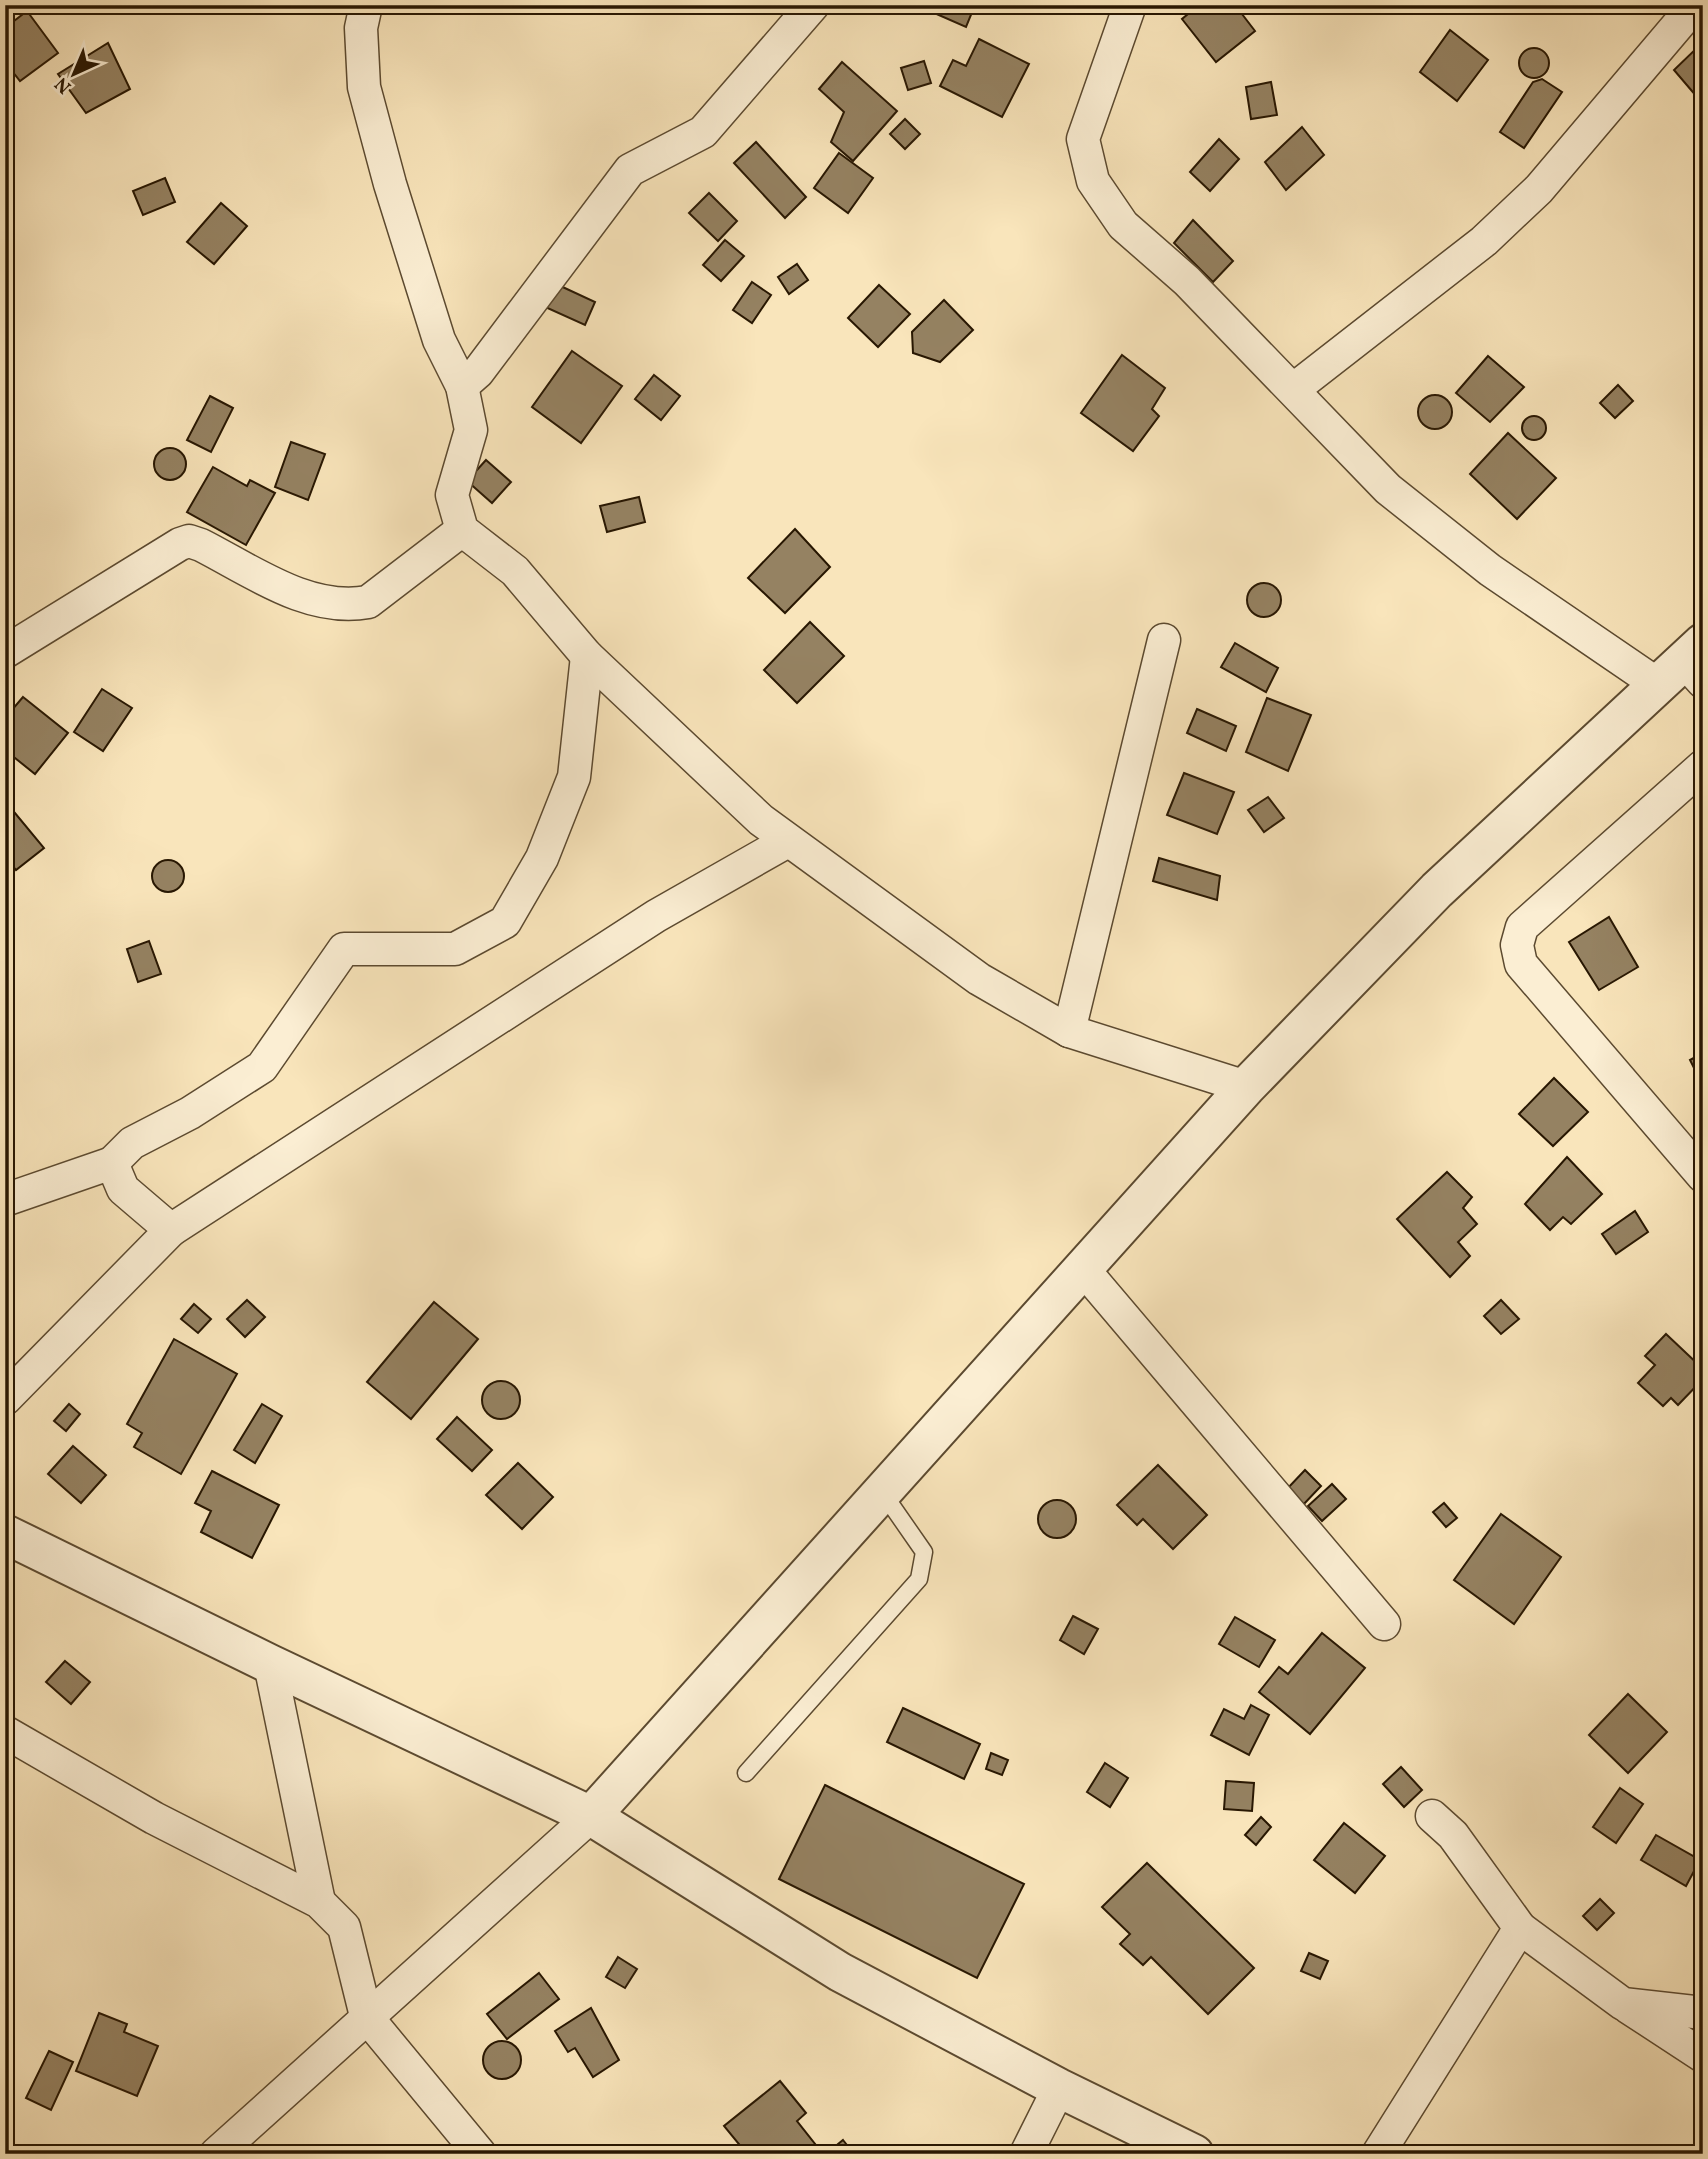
<svg xmlns="http://www.w3.org/2000/svg" width="1708" height="2159" font-family="Vollkorn,serif">
	<style>
		.building { fill: #958262; stroke: #281702; stroke-width: 2 }
		.lines { fill: none; stroke-linecap: round; stroke-linejoin: round }
		.service-casing { stroke: #5c4a30; stroke-width: 19 }
		.minor-casing { stroke: #5c4a30; stroke-width: 35 }
		.tertiary-casing { stroke: #5c4a30; stroke-width: 42 }
		.service { stroke: #fbeed3; stroke-width: 16 }
		.minor { stroke: #fbeed3; stroke-width: 32 }
		.tertiary { stroke: #fbeed3; stroke-width: 38 }
	</style>
	<rect width="100%" height="100%" fill="#f9e5bb"/>
	<filter id="stains"><feTurbulence type="fractalNoise" baseFrequency=".00286" numOctaves="4"/><feColorMatrix values="0 0 0 0 .2 0 0 0 0 .09 0 0 0 0 .02 0 0 0 .5 -.17"/></filter>
	<radialGradient id="worn" r=".72"><stop offset=".6" stop-color="#630" stop-opacity="0"/><stop offset="1" stop-color="#630" stop-opacity=".3"/></radialGradient>
	<g class="building">
		<polygon points="916,5 975,5 966,27"/>
		<polygon points="1199,5 1235,5 1255,31 1216,62 1182,19"/>
		<polygon points="27,11 58,53 20,81 5,62 5,28"/>
		<polygon points="1450,30 1488,60 1457,101 1420,72"/>
		<polygon points="979,39 1029,64 1002,117 940,86 953,60 966,66"/>
		<polygon points="1703,42 1703,104 1674,70"/>
		<polygon points="108,43 130,89 86,113 58,74"/>
		<circle cx="1534" cy="63" r="15"/>
		<polygon points="924,61 931,83 908,90 901,68"/>
		<polygon points="842,62 897,111 853,161 831,142 844,112 819,89"/>
		<polygon points="1542,79 1562,92 1524,148 1500,132 1533,82"/>
		<polygon points="1271,82 1277,115 1251,119 1246,87"/>
		<polygon points="905,119 920,134 905,149 890,134"/>
		<polygon points="1302,127 1324,155 1286,190 1265,162"/>
		<polygon points="1219,139 1239,159 1210,191 1190,172"/>
		<polygon points="756,142 806,197 785,218 734,163"/>
		<polygon points="839,153 873,178 848,213 814,188"/>
		<polygon points="165,178 175,202 143,215 133,191"/>
		<polygon points="709,193 737,221 718,241 689,213"/>
		<polygon points="221,203 247,226 214,264 187,242"/>
		<polygon points="1193,220 1233,261 1213,282 1174,243"/>
		<polygon points="725,240 744,256 721,281 703,265"/>
		<polygon points="797,264 808,280 789,294 778,277"/>
		<polygon points="752,282 771,295 752,323 733,310"/>
		<polygon points="554,283 595,302 585,325 543,306"/>
		<polygon points="879,285 910,314 878,347 848,318"/>
		<polygon points="944,300 973,330 940,362 913,353 912,332"/>
		<polygon points="572,351 622,386 581,443 532,407"/>
		<polygon points="1122,355 1165,388 1152,409 1159,416 1133,451 1081,413"/>
		<polygon points="1488,356 1524,387 1490,422 1456,393"/>
		<polygon points="654,375 680,396 661,420 635,399"/>
		<polygon points="1618,385 1633,401 1615,418 1600,403"/>
		<circle cx="1435" cy="412" r="17"/>
		<polygon points="210,396 233,408 211,452 187,440"/>
		<circle cx="1534" cy="428" r="12"/>
		<polygon points="1508,433 1556,478 1517,519 1470,474"/>
		<polygon points="291,442 325,454 308,500 275,487"/>
		<circle cx="170" cy="464" r="16"/>
		<polygon points="486,460 511,482 492,503 467,481"/>
		<polygon points="213,467 247,486 250,480 275,493 246,545 187,512"/>
		<polygon points="639,497 645,522 607,532 600,506"/>
		<polygon points="795,529 830,567 785,613 748,578"/>
		<circle cx="1264" cy="600" r="17"/>
		<polygon points="810,622 844,656 797,703 764,670"/>
		<polygon points="1235,643 1278,668 1266,692 1221,667"/>
		<polygon points="102,689 132,708 103,751 74,732"/>
		<polygon points="23,697 68,733 35,774 5,750 5,718"/>
		<polygon points="1267,698 1311,715 1288,771 1246,752"/>
		<polygon points="1197,709 1236,726 1226,751 1187,733"/>
		<polygon points="1184,773 1234,792 1217,834 1167,815"/>
		<polygon points="1268,797 1284,818 1264,832 1248,810"/>
		<polygon points="5,801 44,848 16,870 5,856"/>
		<polygon points="1159,858 1220,876 1217,900 1153,881"/>
		<circle cx="168" cy="876" r="16"/>
		<polygon points="1609,917 1638,967 1599,990 1569,942"/>
		<polygon points="149,941 161,974 138,982 127,949"/>
		<polygon points="1703,1053 1703,1086 1690,1060"/>
		<polygon points="1554,1078 1588,1112 1553,1146 1519,1114"/>
		<polygon points="1567,1157 1602,1194 1571,1224 1563,1217 1550,1230 1525,1204"/>
		<polygon points="1447,1172 1472,1197 1463,1208 1477,1224 1458,1242 1470,1256 1450,1277 1397,1219"/>
		<polygon points="1635,1211 1648,1232 1616,1254 1602,1234"/>
		<polygon points="247,1300 265,1317 245,1337 227,1319"/>
		<polygon points="1501,1300 1519,1319 1501,1334 1484,1316"/>
		<polygon points="434,1302 478,1339 411,1419 367,1382"/>
		<polygon points="194,1304 211,1319 198,1333 181,1319"/>
		<polygon points="1666,1334 1703,1369 1703,1379 1678,1405 1671,1398 1663,1406 1638,1383 1655,1365 1645,1356"/>
		<polygon points="174,1339 237,1374 181,1474 134,1447 142,1433 127,1424"/>
		<circle cx="501" cy="1400" r="19"/>
		<polygon points="69,1404 80,1414 66,1431 54,1421"/>
		<polygon points="262,1404 282,1416 255,1463 234,1450"/>
		<polygon points="457,1417 492,1450 472,1471 437,1439"/>
		<polygon points="73,1446 106,1475 81,1503 48,1474"/>
		<polygon points="518,1463 553,1497 522,1529 486,1495"/>
		<polygon points="1158,1465 1207,1515 1173,1549 1143,1519 1137,1525 1117,1505"/>
		<polygon points="1305,1470 1321,1486 1302,1506 1286,1490"/>
		<polygon points="212,1471 279,1505 252,1558 201,1532 211,1511 195,1503"/>
		<polygon points="1332,1484 1346,1499 1322,1521 1308,1506"/>
		<circle cx="1057" cy="1519" r="19"/>
		<polygon points="1444,1503 1457,1518 1446,1527 1433,1512"/>
		<polygon points="1501,1514 1561,1557 1514,1624 1454,1580"/>
		<polygon points="1073,1616 1098,1629 1084,1654 1060,1640"/>
		<polygon points="1235,1617 1275,1640 1259,1667 1219,1644"/>
		<polygon points="1322,1633 1365,1668 1310,1734 1259,1692 1279,1667 1288,1674"/>
		<polygon points="65,1661 90,1682 71,1704 46,1682"/>
		<polygon points="1628,1694 1667,1732 1628,1773 1589,1735"/>
		<polygon points="1251,1705 1269,1715 1249,1755 1211,1735 1224,1709 1244,1719"/>
		<polygon points="903,1708 980,1744 964,1779 887,1742"/>
		<polygon points="991,1753 1008,1760 1002,1775 986,1769"/>
		<polygon points="1105,1763 1128,1778 1110,1807 1087,1792"/>
		<polygon points="1401,1767 1422,1790 1404,1807 1383,1784"/>
		<polygon points="1226,1781 1254,1783 1252,1811 1224,1809"/>
		<polygon points="825,1785 1024,1884 977,1978 779,1879"/>
		<polygon points="1620,1788 1643,1804 1616,1843 1593,1827"/>
		<polygon points="1261,1817 1271,1827 1256,1845 1245,1835"/>
		<polygon points="1344,1823 1385,1856 1355,1893 1314,1860"/>
		<polygon points="1656,1835 1700,1860 1686,1886 1641,1860"/>
		<polygon points="1147,1863 1254,1968 1208,2014 1151,1957 1143,1965 1120,1944 1130,1934 1102,1907"/>
		<polygon points="1600,1899 1614,1913 1597,1930 1583,1916"/>
		<polygon points="1309,1953 1328,1961 1320,1979 1301,1971"/>
		<polygon points="618,1957 637,1969 625,1988 606,1977"/>
		<polygon points="539,1973 559,1999 507,2039 487,2014"/>
		<polygon points="591,2008 619,2060 593,2077 575,2048 568,2052 555,2031"/>
		<polygon points="99,2013 127,2024 124,2032 158,2046 137,2096 76,2071"/>
		<circle cx="502" cy="2060" r="19"/>
		<polygon points="49,2051 73,2062 51,2110 26,2098"/>
		<polygon points="780,2081 806,2113 797,2121 823,2154 747,2154 724,2126"/>
		<polygon points="843,2140 854,2154 826,2154"/>
	</g>
	<g class="lines">
		<defs>
			<polyline id="service" points="746,1773 919,1579 924,1552 883,1493"/>
			<g id="minor">
				<polyline points="366,5 361,28 364,87 390,184 439,340 462,386 471,430 452,495 462,530 515,571 587,656 761,820 979,979 1069,1031 1246,1087"/>
				<polyline points="1130,5 1083,139 1093,181 1123,225 1187,281 1388,489 1490,570 1657,684"/>
				<polyline points="462,386 478,372 630,170 703,132 813,5"/>
				<polyline points="1294,389 1484,241 1539,189 1695,5"/>
				<path d="M5,652l175,-108 9,-3 12,4c51,26 108,68 167,57l94,-72"/>
				<polyline points="1684,661 1703,682"/>
				<polyline points="1703,766 1522,927 1517,945 1521,964 1703,1176"/>
				<polyline points="1069,1031 1164,640"/>
				<polyline points="5,1200 112,1163"/>
				<polyline points="171,1230 656,916 786,842"/>
				<polyline points="1084,1270 1384,1624"/>
				<polyline points="5,1399 171,1230 123,1189 112,1163 132,1143 190,1113 262,1067 344,949 455,949 505,922 542,858 574,777 587,656"/>
				<polyline points="270,1664 319,1902"/>
				<polyline points="5,1732 154,1818 319,1902 344,1927 366,2016 480,2154"/>
				<polyline points="1520,1928 1623,2004 1703,2013"/>
				<polyline points="1628,2007 1703,2056"/>
				<polyline points="216,2154 591,1816"/>
				<polyline points="1026,2154 1059,2088"/>
				<polyline points="1378,2154 1520,1928 1453,1835 1432,1816"/>
			</g>
			<g id="tertiary">
				<polyline points="5,1534 270,1664 591,1816 840,1972 1059,2088 1194,2154"/>
				<polyline points="591,1816 1246,1087 1437,890 1703,643"/>
			</g>
		</defs>
		<use href="#service" class="service-casing"/>
		<use href="#minor" class="minor-casing"/>
		<use href="#tertiary" class="tertiary-casing"/>
		<use href="#service" class="service"/>
		<use href="#minor" class="minor"/>
		<use href="#tertiary" class="tertiary"/>
	</g>
	<rect width="1708" height="2159" fill="none" stroke="#f9e5bb" stroke-width="28"/>
	<rect x="7" y="7" width="1694" height="2145" fill="none" stroke="#281702" stroke-width="3.5"/>
	<rect x="14" y="14" width="1680" height="2131" fill="none" stroke="#281702" stroke-width="2"/>
	<g transform="translate(74 74) rotate(224)" stroke="#fbeed3" stroke-width="5" paint-order="stroke">
	<path d="M0-5L12 26L0 18L-12 26Z" fill="#281702"/>
	<text y="-10" font-size="19" font-weight="bold" text-anchor="middle" fill="#281702">N</text>
	</g>
	<rect width="100%" height="100%" filter="url(#stains)"/>
	<rect width="100%" height="100%" fill="url(#worn)"/>
</svg>
